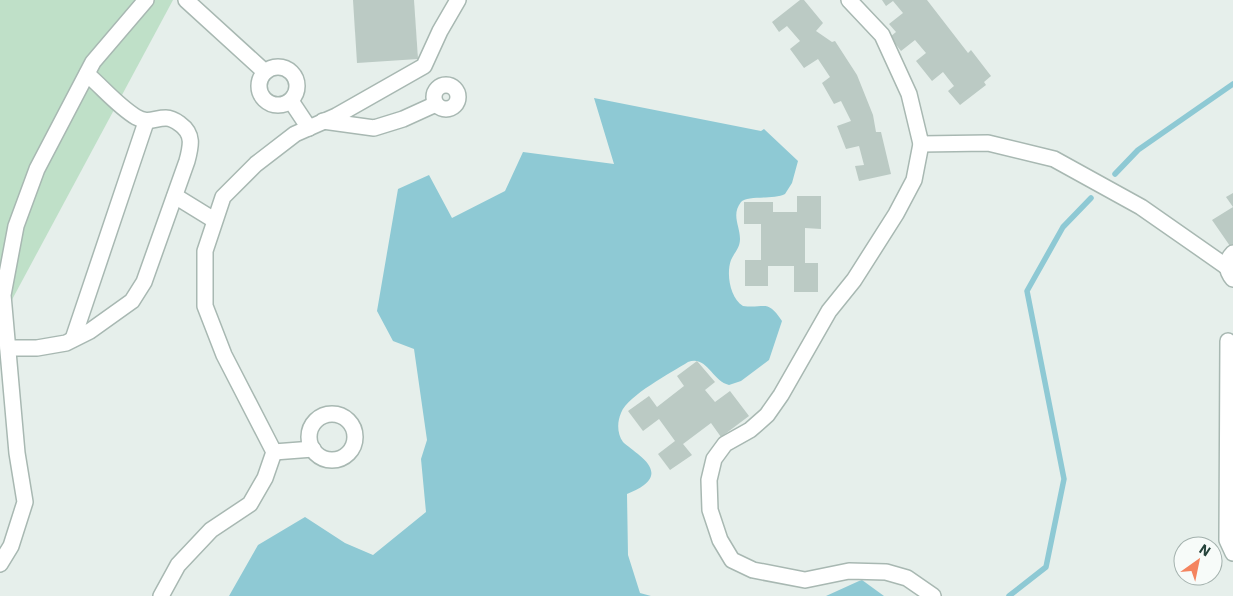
<svg xmlns="http://www.w3.org/2000/svg" width="1233" height="596" font-family="'IBM Plex Sans',sans-serif">
	<style>
		.green { fill: #bfe0c8 }
		.water { fill: #8ec9d4 }
		.lines { fill: none; stroke-linecap: round; stroke-linejoin: round }
		.stream { stroke: #8ec9d4; stroke-width: 5.5 }
		.building { fill: #bbcac4 }
		.minor-casing { stroke: #a8b8b2; stroke-width: 18 }
		.minor { stroke: #fff; stroke-width: 15 }
	</style>
	<rect width="100%" height="100%" fill="#e6efeb"/>
	<polygon class="green" points="0,0 173,0 0,322"/>
	<g class="water">
		<path d="M594,98l167,33 3,-2 34,32 -6,22 -7,11c-11,6 -38,1 -44,8 -10,13 -1,24 -1,37 0,9 -6,14 -9,21 -5,14 -1,38 12,46 22,3 24,-8 39,15l-13,39 -28,21 -12,4c-17,-4 -22,-30 -41,-23 -17,11 -60,33 -67,51 -4,9 -4,21 2,29 10,10 43,26 21,43 -5,4 -11,6 -17,9l1,61 12,38 11,3h-422l29,-51 47,-28 40,26 28,12 53,-43 -5,-53 6,-19 -13,-91 -21,-8 -16,-30 21,-122 31,-14 23,43 53,-27 18,-39 91,12z"/>
		<polygon points="862,580 884,596 826,596 859,581"/>
	</g>
	<g class="lines">
		<g class="stream">
			<polyline points="1115,174 1138,150 1233,84"/>
			<polyline points="1009,596 1046,567 1064,479 1027,291 1063,227 1091,198"/>
		</g>
	</g>
	<g class="building">
		<polygon points="353,0 414,0 418,59 357,63"/>
		<polygon points="800,0 804,0 823,23 816,31 832,42 835,41 857,75 873,115 876,132 881,132 891,174 859,181 855,166 864,165 859,146 846,149 837,126 851,121 841,101 834,104 822,83 830,77 818,59 804,68 790,49 800,41 787,26 779,32 772,22"/>
		<polygon points="882,0 927,0 968,53 971,50 991,76 984,82 986,85 960,105 948,91 954,86 943,72 932,81 916,61 926,53 915,40 901,51 890,37 896,32 889,24 903,13 893,1 886,6"/>
		<polygon points="1233,193 1233,244 1230,246 1212,220 1233,207 1226,197"/>
		<polygon points="797,196 821,196 821,229 805,228 805,263 818,263 818,292 794,292 794,266 768,266 768,286 745,286 745,260 761,260 761,224 744,224 744,202 773,202 773,212 797,212"/>
		<polygon points="697,361 715,382 705,390 715,402 730,391 749,416 721,437 711,423 683,444 692,455 670,470 658,454 675,441 659,419 643,431 628,411 649,396 657,407 684,386 677,376"/>
	</g>
	<g class="lines">
		<defs>
			<g id="minor">
				<polyline points="186,0 265,72"/>
				<polyline points="849,0 882,35 909,94 921,144 988,143 1054,159 1141,207 1227,267"/>
				<circle cx="278" cy="86" r="19"/>
				<circle cx="446" cy="97" r="12"/>
				<polyline points="291,101 309,128"/>
				<polyline points="323,121 374,128 403,119 436,104"/>
				<polyline points="921,144 914,180 896,214 854,280 829,311 781,395 767,415 750,430 725,444 714,459 709,480 710,510 720,540 732,560 753,570 805,580 849,571 886,572 907,578 933,596"/>
				<polyline points="175,196 214,220"/>
				<path d="M1233,253c-8,8 -7,18 0,26"/>
				<polyline points="73,339 146,122"/>
				<polyline points="1228,341 1227,540 1233,553"/>
				<path d="M8,348h29l29,-5 24,-12 42,-30 12,-19 43,-121c4,-15 7,-27 -7,-37 -4,-3 -9,-6 -14,-6 -12,0 -18,6 -30,-1 -18,-11 -33,-29 -49,-43"/>
				<circle cx="332" cy="437" r="23"/>
				<polyline points="274,452 313,449"/>
				<polyline points="0,564 11,546 25,502 17,453 3,295 16,226 37,169 93,62 146,0"/>
				<polyline points="161,596 178,565 211,530 250,504 265,478 274,452 224,355 205,306 205,251 223,197 256,164 295,134 336,116 424,66 440,31 458,0"/>
			</g>
		</defs>
		<use href="#minor" class="minor-casing"/>
		<use href="#minor" class="minor"/>
	</g>
	<g transform="translate(1198 561) rotate(33)"><circle r="24" fill="#f7fbf9" stroke="#a3b1ad"/>
	<path d="M0-4L9 19L0 12L-9 19Z" fill="#f4845f"/>
	<text y="-8" font-size="14" font-weight="bold" text-anchor="middle" fill="#24423a">N</text>
	</g>
</svg>
